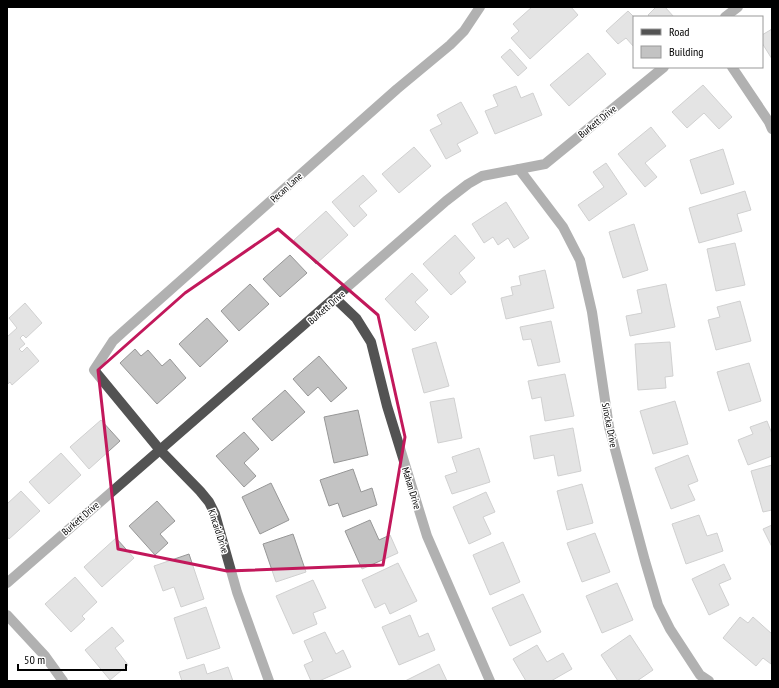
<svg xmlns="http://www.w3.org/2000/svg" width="779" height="688" font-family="'PT Sans Narrow',sans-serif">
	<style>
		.building { fill: #c3c3c3; stroke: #979797 }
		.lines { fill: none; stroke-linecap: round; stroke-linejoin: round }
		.minor { stroke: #535353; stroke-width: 10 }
		.marked { fill: none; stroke: #c2185b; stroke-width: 3; stroke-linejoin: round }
		.labels { text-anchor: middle; stroke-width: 3; stroke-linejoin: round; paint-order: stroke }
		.street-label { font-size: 10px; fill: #000; stroke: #fff }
	</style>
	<rect width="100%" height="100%" fill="#fff"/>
	<g class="building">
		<polygon points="532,7 571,7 578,15 530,59 511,38 519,31 513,24"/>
		<polygon points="654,7 665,7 674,17 650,17 648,15 655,8"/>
		<polygon points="628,11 634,17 634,47 626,38 618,44 606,31"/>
		<polygon points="772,29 772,59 762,43 762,35"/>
		<polygon points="510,49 527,68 518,76 501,57"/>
		<polygon points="588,53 606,74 569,106 550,85"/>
		<polygon points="703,85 732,117 719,129 704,113 687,128 672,112"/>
		<polygon points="516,86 521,98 533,93 542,115 495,134 485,111 498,106 493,95"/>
		<polygon points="461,102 478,133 457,144 461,151 446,159 430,130 442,124 437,115"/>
		<polygon points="651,127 666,146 645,163 657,177 645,187 618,154"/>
		<polygon points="414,147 431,166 399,193 382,174"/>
		<polygon points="723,149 734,184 701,194 690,160"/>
		<polygon points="606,163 627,194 589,221 578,205 604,187 593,172"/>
		<polygon points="363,175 377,191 359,206 367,215 354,227 332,202"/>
		<polygon points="745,191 751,210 737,214 742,231 699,243 689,208"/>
		<polygon points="506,202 529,238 514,248 508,238 498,245 493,237 484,243 472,224"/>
		<polygon points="326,211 348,235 316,264 294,240"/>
		<polygon points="634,224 648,270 623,278 609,232"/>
		<polygon points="455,235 475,258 459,273 466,282 451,295 423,264"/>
		<polygon points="735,243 745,285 716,291 707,249"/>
		<polygon points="290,255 307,273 280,297 263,279"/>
		<polygon points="545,270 554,308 506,319 501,298 513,295 511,287 521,285 519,276"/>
		<polygon points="412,273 428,290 415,302 429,317 415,331 385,299"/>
		<polygon points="250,284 269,304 239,331 221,311"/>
		<polygon points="666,284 675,327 630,336 626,316 642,313 637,290"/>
		<polygon points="740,301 751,341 716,350 708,320 720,317 717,307"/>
		<polygon points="25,303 42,323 26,338 23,335 20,338 25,344 19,349 22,352 27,347 39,361 12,385 10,382 8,384 7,337 17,328 9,318"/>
		<polygon points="207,318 228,341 200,367 179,344"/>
		<polygon points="551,321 560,362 538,366 531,339 523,340 520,327"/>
		<polygon points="436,342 449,386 424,393 412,349"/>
		<polygon points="670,342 673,376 665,377 666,388 638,390 635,344"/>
		<polygon points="135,349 141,356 148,350 162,366 170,359 186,378 157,404 120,363"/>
		<polygon points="319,356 347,388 331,402 318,387 308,396 293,379"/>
		<polygon points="749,363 761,401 729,411 717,372"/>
		<polygon points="565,374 574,416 545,421 541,397 532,399 528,381"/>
		<polygon points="285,390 305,412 272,441 252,419"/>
		<polygon points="454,398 462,438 438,443 430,402"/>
		<polygon points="675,401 688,444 653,454 640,411"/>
		<polygon points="358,410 368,455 334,463 324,417"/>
		<polygon points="101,420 120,441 89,469 70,447"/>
		<polygon points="767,421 772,434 772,456 748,465 738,440 753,434 750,427"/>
		<polygon points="573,428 581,471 558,476 554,455 534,459 530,436"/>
		<polygon points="244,432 259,449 244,463 256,476 244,487 216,456"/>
		<polygon points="479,448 490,482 452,494 445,476 457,472 452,457"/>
		<polygon points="61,453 81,475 49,504 29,482"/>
		<polygon points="688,455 698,481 688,485 695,500 671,509 655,468"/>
		<polygon points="772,465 772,510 763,512 751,471"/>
		<polygon points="353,469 361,492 372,488 377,505 343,517 338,503 329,506 320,480"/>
		<polygon points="271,483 289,520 260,534 242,497"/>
		<polygon points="582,484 593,523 567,530 557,491"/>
		<polygon points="21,491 40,511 9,539 7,536 7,504"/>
		<polygon points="486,492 495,512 483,517 491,534 469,544 453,507"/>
		<polygon points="157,501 175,521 160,534 168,543 155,555 129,526"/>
		<polygon points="699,515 707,536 717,533 723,551 686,564 672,524"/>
		<polygon points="370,520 379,540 390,535 398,553 362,569 345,531"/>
		<polygon points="772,525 772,547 763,529"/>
		<polygon points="595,533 610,572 582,582 567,543"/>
		<polygon points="293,534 306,572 276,582 263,544"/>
		<polygon points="116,538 134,558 102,587 84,567"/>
		<polygon points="503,542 520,582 490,595 473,555"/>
		<polygon points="189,554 204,599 181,607 174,587 163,591 154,566"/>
		<polygon points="398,563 417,601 390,614 385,603 375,608 362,580"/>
		<polygon points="724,564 731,579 719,584 729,605 709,615 692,579"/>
		<polygon points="75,577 97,602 82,616 85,619 71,632 45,604"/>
		<polygon points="313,580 326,608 313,613 317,624 293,634 276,596"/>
		<polygon points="617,583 633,620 602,633 586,596"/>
		<polygon points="523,594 541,632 510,646 492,608"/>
		<polygon points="206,607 220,648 187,659 174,618"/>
		<polygon points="410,615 419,637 428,633 435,650 399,665 382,627"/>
		<polygon points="740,617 748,623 753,617 772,634 771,664 763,658 756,666 723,638"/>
		<polygon points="112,627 124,641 115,648 128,665 110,680 85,650"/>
		<polygon points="325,632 336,654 343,650 351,667 319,681 311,681 304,665 313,661 304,641"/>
		<polygon points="630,635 653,670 637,681 618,681 601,655"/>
		<polygon points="537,645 547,662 563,653 572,669 551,681 526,681 513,659"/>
		<polygon points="204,664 207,674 228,667 233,681 182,681 179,672"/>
		<polygon points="439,664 447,681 405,681"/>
	</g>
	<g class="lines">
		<g class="minor">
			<polyline points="725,17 738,7"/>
			<polyline points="732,67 769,122 772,129"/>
			<polyline points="519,169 563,227 580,260 592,312 609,427 645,561 658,605 670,629 700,675 709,681"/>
			<polyline points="336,299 356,318 371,342 387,406 427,536 490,681"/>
			<polyline points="7,583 446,201 468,184 482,176 545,164 664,67"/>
			<polyline points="7,615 45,656 63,681"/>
			<polyline points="269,681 237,592 215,514 209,502 200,491 160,450 94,370 113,341 124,331 397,89 450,45 464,31 480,7"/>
		</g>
	</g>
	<path d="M0 0H779V688H0ZM278,229l100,86 27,122 -22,128 -156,6 -109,-22 -20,-179 87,-77z" fill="#fff" fill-opacity=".55" fill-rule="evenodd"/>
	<path class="marked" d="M278,229l100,86 27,122 -22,128 -156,6 -109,-22 -20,-179 87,-77z"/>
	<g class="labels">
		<g class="street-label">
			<text transform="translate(597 121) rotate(-39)" y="4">Burkett Drive</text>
			<text transform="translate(286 187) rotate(-42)" y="4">Pecan Lane</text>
			<text transform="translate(326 307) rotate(-41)" y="4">Burkett Drive</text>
			<text transform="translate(610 425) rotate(79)" y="4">Sirocka Drive</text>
			<text transform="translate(412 488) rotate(73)" y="4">Mahan Drive</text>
			<text transform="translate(80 518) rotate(-41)" y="4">Burkett Drive</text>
			<text transform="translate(219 531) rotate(72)" y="4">Kincaid Drive</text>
		</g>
	</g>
	<rect width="779" height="688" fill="none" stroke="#000000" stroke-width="16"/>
	<rect x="633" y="16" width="130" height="52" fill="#ffffff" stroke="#999999"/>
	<rect x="641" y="29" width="20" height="6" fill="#535353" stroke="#999999"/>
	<text x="669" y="36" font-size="12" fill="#000000">Road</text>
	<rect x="641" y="46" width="20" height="12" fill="#c3c3c3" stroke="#999999"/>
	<text x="669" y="56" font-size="12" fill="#000000">Building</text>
	<path d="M18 664v6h108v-6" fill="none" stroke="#000000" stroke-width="2"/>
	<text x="24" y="664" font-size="12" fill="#000000" stroke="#ffffff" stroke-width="3" paint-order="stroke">50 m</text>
</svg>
